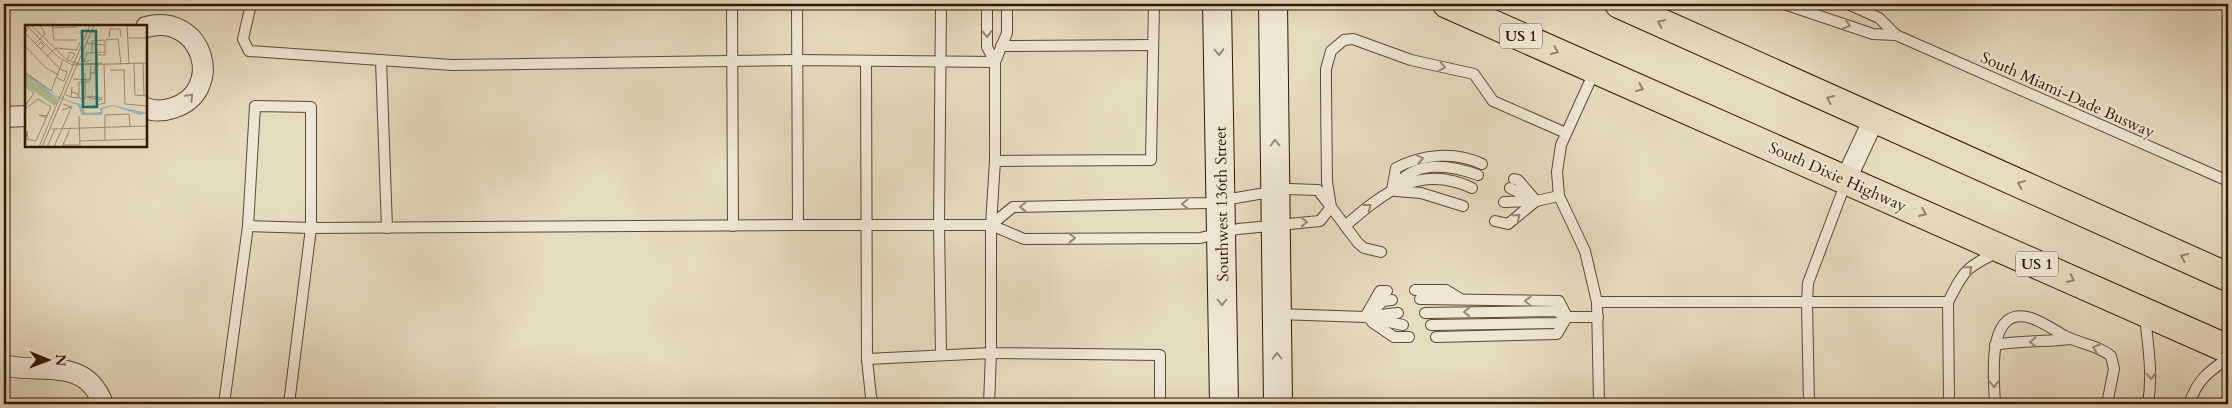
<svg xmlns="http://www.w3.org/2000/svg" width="2232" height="408" font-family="Cardo,serif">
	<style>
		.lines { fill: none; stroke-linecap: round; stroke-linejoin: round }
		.lane-casing { stroke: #5e4833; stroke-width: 12 }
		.street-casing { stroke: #5e4833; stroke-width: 22 }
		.secondary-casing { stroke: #311704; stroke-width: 30 }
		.highway-casing { stroke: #311704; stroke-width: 30 }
		.lane { stroke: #efe7d5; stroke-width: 10 }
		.street { stroke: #efe7d5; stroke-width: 20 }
		.secondary { stroke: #efe7d5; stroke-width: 28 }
		.highway { stroke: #e6dabf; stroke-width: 28 }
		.oneway { stroke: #95826b }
		.oneway2 { stroke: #9a8977 }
		.labels { text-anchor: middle; stroke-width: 4; stroke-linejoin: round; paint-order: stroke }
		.shield { fill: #efe7d5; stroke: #6a5543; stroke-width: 1 }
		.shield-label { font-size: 15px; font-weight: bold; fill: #311704 }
		.street-label { font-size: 16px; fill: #311704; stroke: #efe7d5 }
		.inset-road { fill: none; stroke: #9e8c74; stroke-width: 1 }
		.view { fill: #0f766e; fill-opacity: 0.15; stroke: #0f766e; stroke-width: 2.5 }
		.inset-edge { fill: none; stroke: #311704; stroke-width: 2.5 }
	</style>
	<rect width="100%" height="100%" fill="#e6dabf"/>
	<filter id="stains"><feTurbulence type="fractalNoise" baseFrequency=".004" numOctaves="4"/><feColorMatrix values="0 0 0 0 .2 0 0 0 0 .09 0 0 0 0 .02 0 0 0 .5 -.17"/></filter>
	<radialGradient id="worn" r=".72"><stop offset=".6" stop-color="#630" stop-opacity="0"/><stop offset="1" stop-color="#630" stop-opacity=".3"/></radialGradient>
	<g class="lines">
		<defs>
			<g id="lane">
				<polyline points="251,4 243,39 249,51 452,65 798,60 995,62"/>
				<polyline points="732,4 733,226"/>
				<polyline points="797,4 798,225 991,225 1024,239 1200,238 1238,229 1320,221 1331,207 1318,190 1288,189 1207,203 1013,207 991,225"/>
				<polyline points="987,4 987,47 995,62"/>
				<polyline points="1007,4 1007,33 995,62 995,161 991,225 991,353 1160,355 1160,404"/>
				<polyline points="1784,4 1873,34 1896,35 2228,181"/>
				<polyline points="1848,4 1879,18 1896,35"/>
				<polyline points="1001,46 1153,45"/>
				<polyline points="381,60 387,228"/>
				<polyline points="866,61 867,359 991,353 989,404"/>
				<polyline points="1595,70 1561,145 1557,172 1559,196 1585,251 1597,302 1599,404"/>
				<polyline points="995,161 1151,160 1154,4"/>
				<polyline points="1514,179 1518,180 1536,201"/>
				<path d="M1394,188c20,-28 55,-24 84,-13"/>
				<polyline points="1510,188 1530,198"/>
				<path d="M1392,190l4,-22c27,-14 59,-17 86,-4"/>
				<polyline points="1396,191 1421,193 1463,206"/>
				<polyline points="1504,202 1536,201 1559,196"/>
				<polyline points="1495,221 1508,224 1536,201"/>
				<polyline points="248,226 311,228 798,225"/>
				<path d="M1345,226c38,-33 75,-63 127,-38"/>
				<polyline points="1381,252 1364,248 1358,243 1331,207 1327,182 1326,89 1326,69 1331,51 1344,40 1353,39 1411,60 1474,74 1493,101 1566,133"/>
				<polyline points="1415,290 1446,290 1459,298"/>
				<polyline points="1420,299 1559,301 1567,317"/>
				<polyline points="1597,302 1948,302 1949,404"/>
				<path d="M1948,302c17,-33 17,-34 50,-50"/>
				<polyline points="1372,312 1383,301 1392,300"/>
				<polyline points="1425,313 1556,311 1567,317 1598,317"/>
				<polyline points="1278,314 1365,317 1403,325"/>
				<polyline points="1371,316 1398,313"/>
				<path d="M2145,316c3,30 8,58 3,88"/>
				<polyline points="1365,317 1380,291 1387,291"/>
				<polyline points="1372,322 1394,337 1409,337"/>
				<polyline points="1431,325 1558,323 1566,317"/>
				<polyline points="1436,337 1557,334 1567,317"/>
				<path d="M1995,345c25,-5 51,-3 76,-6"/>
				<polyline points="941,355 939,225 941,4"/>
				<polyline points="867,359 871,397 874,404"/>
				<polyline points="224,404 248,226 255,106 311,107 311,228 289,404"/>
				<polyline points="1809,404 1807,303 1808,283 1846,182"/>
				<path d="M1995,404c-1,-25 -10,-100 36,-86 12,4 23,12 34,18 15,8 33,9 46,20l3,13 -7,35"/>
				<path d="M2189,404c9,-25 18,-31 39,-46"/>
			</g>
			<g id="street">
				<path d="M146,27c57,-15 80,64 27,81 -9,3 -18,4 -27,0"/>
				<polyline points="4,117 26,116"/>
				<polyline points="1846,179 1874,119"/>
				<path d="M4,365c36,10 81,-10 99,39"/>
			</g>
			<g id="secondary">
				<polyline points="1217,4 1224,404"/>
				<polyline points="1273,4 1278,404"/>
			</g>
			<g id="highway">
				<polyline points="1447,4 2228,349"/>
				<polyline points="1619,4 2228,277"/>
			</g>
		</defs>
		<use href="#lane" class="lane-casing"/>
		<use href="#street" class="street-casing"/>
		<use href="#secondary" class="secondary-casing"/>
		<use href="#highway" class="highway-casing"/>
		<use href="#lane" class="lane"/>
		<use href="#street" class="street"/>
		<use href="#secondary" class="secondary"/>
		<use href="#highway" class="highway"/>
	</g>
	<defs><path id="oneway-chevron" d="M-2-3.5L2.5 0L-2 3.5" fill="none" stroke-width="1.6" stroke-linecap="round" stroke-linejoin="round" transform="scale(1.25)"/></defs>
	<g class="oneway">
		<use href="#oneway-chevron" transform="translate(1661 23) rotate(-156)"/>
		<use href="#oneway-chevron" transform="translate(1555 51) rotate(24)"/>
		<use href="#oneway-chevron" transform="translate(1640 88) rotate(24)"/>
		<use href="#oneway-chevron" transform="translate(1830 99) rotate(-156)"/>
		<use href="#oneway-chevron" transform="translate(2021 184) rotate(-156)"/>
		<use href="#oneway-chevron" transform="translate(1923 213) rotate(24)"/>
		<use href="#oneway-chevron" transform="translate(2184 257) rotate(-156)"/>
		<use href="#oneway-chevron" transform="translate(2071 279) rotate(24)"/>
	</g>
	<g class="oneway2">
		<use href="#oneway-chevron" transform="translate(1847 25) rotate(19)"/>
		<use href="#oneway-chevron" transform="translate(987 34) rotate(89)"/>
		<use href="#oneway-chevron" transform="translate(1219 52) rotate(89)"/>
		<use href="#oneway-chevron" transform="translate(1442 67) rotate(13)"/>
		<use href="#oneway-chevron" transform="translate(190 97) rotate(-46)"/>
		<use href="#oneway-chevron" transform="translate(1275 143) rotate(-91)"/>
		<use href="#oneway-chevron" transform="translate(1420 159) rotate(-11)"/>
		<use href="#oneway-chevron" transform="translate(1185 204) rotate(179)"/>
		<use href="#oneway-chevron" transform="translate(1023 207) rotate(179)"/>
		<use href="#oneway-chevron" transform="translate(1368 207) rotate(-37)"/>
		<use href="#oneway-chevron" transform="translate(1517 217) rotate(-39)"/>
		<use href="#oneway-chevron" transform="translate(1304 222) rotate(-3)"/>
		<use href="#oneway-chevron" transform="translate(1072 238)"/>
		<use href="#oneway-chevron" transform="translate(1969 269) rotate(-42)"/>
		<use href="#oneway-chevron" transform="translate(1528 301) rotate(-179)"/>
		<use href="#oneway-chevron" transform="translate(1222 302) rotate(90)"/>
		<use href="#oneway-chevron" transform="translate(1467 312) rotate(179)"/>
		<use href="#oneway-chevron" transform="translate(2033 342) rotate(-180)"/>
		<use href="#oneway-chevron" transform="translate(2096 348) rotate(-159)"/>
		<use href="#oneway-chevron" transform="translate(1277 356) rotate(-91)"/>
		<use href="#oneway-chevron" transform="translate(2151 376) rotate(88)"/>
		<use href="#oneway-chevron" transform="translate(1994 384) rotate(89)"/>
	</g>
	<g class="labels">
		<g class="shield">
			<rect x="1500" y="23.5" width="42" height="25" rx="4"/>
			<rect x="2016" y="251.5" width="42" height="25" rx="4"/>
		</g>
		<g class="shield-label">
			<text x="1521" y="41">US 1</text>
			<text x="2037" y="269">US 1</text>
		</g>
		<g class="street-label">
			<text transform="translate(2068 94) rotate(24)" y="6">South Miami-Dade Busway</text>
			<text transform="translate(1838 176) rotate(24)" y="6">South Dixie Highway</text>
			<text transform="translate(1221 204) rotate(-91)" y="6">Southwest 136th Street</text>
		</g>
	</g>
	<g transform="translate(25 25)">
		<rect width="122" height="122" fill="#e6dabf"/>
		<path d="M0,47l34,24 -32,-18 31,21 -3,7 -30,-21z" fill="#b1c095"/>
		<path d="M0,49l29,21 28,10 3,8 16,-1 -1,-4 12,-3 35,8 -7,2 -27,-9 -10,3 -1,6h-20l-4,-10 -30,-11z" fill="#9ab8bb"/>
		<path class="inset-road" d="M1,0l31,31 15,9 76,-2M6,0l36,35 12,4 23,-1M27,0l2,15h23M102,0l2,38M4,2l-4,6 35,36 7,3 -3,9 -7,-3M27,3l25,-1M84,13l1,-9h10l1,8M103,13h20M61,18l18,2M10,19l10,-10 -5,-9M0,21l21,22 13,7M12,21l4,-4 3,4 -4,4M60,28l20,-1M67,28v-12l12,-1M62,29l-3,8 7,-2M72,30h8v-15l13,-1 3,25M22,31l9,-8 21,2 3,-8M42,35l3,-8 5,2 -4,6M109,38l1,32 13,1M118,38l1,33M85,45h14l1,34 23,2M0,47l26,19M60,48v26l-6,-1v-16h11M65,48h5v-6l4,-2M48,54l17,1 1,-14M0,61l9,7 -9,13M26,66l12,-31M41,70l5,2 1,-10M46,72l7,1v-4l-6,-2M62,72l4,-1 11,2 -1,2zM59,83l21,-5 -1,-39M0,84l13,-10 13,8 -15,34 -11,-2M37,85l9,-3 -8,-3M54,91l1,31M22,93l-8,-3 9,1M27,104l96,-3M1,114l1,-8 1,8M80,115v-25l24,-1 1,13M54,116l69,-2M38,120h16M14,122l51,-122M17,122l52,-122M22,122l8,-18M29,122l18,-41M37,122l8,-18"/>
		<path class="view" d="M57,6h14l1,76h-14z"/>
		<rect width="122" height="122" class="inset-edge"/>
	</g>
	<rect width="2232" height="408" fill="none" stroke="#e6dabf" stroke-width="20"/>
	<rect x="5" y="5" width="2222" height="398" fill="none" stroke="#311704" stroke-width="2.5"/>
	<rect x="10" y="10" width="2212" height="388" fill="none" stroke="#311704"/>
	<g transform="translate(48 360) rotate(91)" stroke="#efe7d5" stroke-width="4" paint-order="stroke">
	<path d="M0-4L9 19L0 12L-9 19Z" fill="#311704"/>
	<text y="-8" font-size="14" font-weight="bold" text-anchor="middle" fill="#311704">N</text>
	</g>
	<rect width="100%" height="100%" filter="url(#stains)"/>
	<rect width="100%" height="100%" fill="url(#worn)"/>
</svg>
